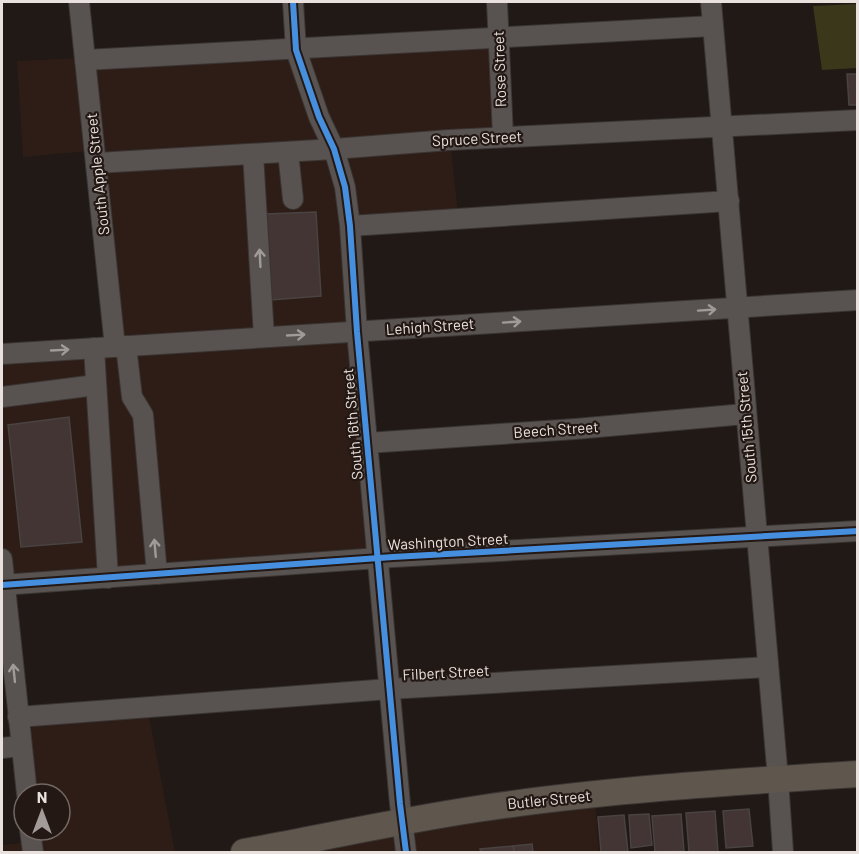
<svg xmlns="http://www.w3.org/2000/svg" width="859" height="854" font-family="Barlow,sans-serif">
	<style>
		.built { fill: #2d1d16 }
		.green { fill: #3a371b }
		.building { fill: #423534; stroke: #494341; stroke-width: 1.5 }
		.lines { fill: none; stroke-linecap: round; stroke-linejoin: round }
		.minor-casing { stroke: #3a3533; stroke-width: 22 }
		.major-casing { stroke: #3a3533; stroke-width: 28 }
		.minor { stroke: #585351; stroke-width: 20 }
		.major { stroke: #5f574e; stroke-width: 26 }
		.cycleway-casing { stroke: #231813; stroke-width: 10 }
		.cycleway { stroke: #468fdf; stroke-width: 6 }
		.oneway { stroke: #a09a98 }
		.labels { text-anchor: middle; stroke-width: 4.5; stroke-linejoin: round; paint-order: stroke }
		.street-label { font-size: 15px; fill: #e9e1de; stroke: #231813 }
	</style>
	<rect width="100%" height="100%" fill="#201916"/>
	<g class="built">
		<polygon points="500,37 500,146 451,150 458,214 345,224 373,553 4,579 2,558 2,346 114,342 90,151 23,157 17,61"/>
		<polygon points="147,706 175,852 2,852 2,845 29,842 29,830 60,830 60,794 26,794 20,713"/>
		<polygon points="595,802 599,852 227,852 396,822"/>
	</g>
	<polygon class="green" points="857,4 857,68 822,70 813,6"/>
	<g class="building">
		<polygon points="847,74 858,74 858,105 849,105"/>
		<polygon points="316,212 321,296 271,300 266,214"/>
		<polygon points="69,417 82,542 21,547 8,425"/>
		<polygon points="749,809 753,846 726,848 723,811"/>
		<polygon points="715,811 718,852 689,852 686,813"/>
		<polygon points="649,814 652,845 631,848 629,815"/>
		<polygon points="681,814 684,851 655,852 652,816"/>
		<polygon points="624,815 628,852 601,852 598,817"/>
		<polygon points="532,844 533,852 514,852 513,846"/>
		<polygon points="513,846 514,852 481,852 480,849"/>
	</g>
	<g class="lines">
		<defs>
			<g id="minor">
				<polyline points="79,2 115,347"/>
				<polyline points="293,2 296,50 319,117 334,149 345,187 350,226 357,332 400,804 406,852"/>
				<polyline points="497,2 503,137"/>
				<polyline points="711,2 778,779 783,852"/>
				<polyline points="85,60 713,26"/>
				<polyline points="288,152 293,199"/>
				<polyline points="253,154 264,337"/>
				<polyline points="97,163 334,149 449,140 858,120"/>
				<polyline points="350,226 729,201"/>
				<polyline points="126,346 132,397 143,415 157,574"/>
				<polyline points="94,348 108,578"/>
				<polyline points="2,354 858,300"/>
				<polyline points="2,397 96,385"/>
				<polyline points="367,443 575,429 745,414"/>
				<polyline points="2,559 27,794"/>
				<polyline points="2,585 393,557 858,531"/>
				<polyline points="18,717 389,689 767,667"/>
				<polyline points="2,748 21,746"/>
				<polyline points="30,830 33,852"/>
			</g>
			<path id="major" d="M244,852c77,-14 154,-31 233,-43 125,-19 254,-27 381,-35"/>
		</defs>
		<use href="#minor" class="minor-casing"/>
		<use href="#major" class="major-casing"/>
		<use href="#minor" class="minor"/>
		<use href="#major" class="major"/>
		<defs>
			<g id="cycleway">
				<polyline points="293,2 296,50 319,117 334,149 345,187 350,226 357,332 400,804 406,852"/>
				<polyline points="2,585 393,557 858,531"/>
			</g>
		</defs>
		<use href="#cycleway" class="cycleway-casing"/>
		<use href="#cycleway" class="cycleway"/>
	</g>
	<defs><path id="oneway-shaft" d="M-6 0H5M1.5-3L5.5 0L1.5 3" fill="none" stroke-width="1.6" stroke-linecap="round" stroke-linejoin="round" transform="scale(1.5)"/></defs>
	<g class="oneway">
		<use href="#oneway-shaft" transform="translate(260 258) rotate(-93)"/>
		<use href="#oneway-shaft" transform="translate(707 310) rotate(-4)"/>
		<use href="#oneway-shaft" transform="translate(512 322) rotate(-4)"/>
		<use href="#oneway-shaft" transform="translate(296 335) rotate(-3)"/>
		<use href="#oneway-shaft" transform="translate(60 350) rotate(-3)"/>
		<use href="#oneway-shaft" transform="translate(155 548) rotate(-95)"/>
		<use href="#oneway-shaft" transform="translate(14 673) rotate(-96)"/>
	</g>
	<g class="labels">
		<g class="street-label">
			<text transform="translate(500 69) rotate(-92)" y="5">Rose Street</text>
			<text transform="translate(477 139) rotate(-3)" y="5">Spruce Street</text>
			<text transform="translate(98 174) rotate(-96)" y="5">South Apple Street</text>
			<text transform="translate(430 327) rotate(-4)" y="5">Lehigh Street</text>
			<text transform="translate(353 424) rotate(-95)" y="5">South 16th Street</text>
			<text transform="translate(747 427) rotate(-95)" y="5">South 15th Street</text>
			<text transform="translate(556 430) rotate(-4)" y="5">Beech Street</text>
			<text transform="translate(448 542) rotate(-3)" y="5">Washington Street</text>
			<text transform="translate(446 673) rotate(-3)" y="5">Filbert Street</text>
			<text transform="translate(549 800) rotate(-6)" y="5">Butler Street</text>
		</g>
	</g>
	<rect width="859" height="854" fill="none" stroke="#e9e1de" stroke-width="6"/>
	<g transform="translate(42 812)"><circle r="28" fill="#231813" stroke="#726864" stroke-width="1.5"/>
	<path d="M0-4.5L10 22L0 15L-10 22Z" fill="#a39b98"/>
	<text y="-9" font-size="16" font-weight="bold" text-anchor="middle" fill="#e9e1de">N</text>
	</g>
</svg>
